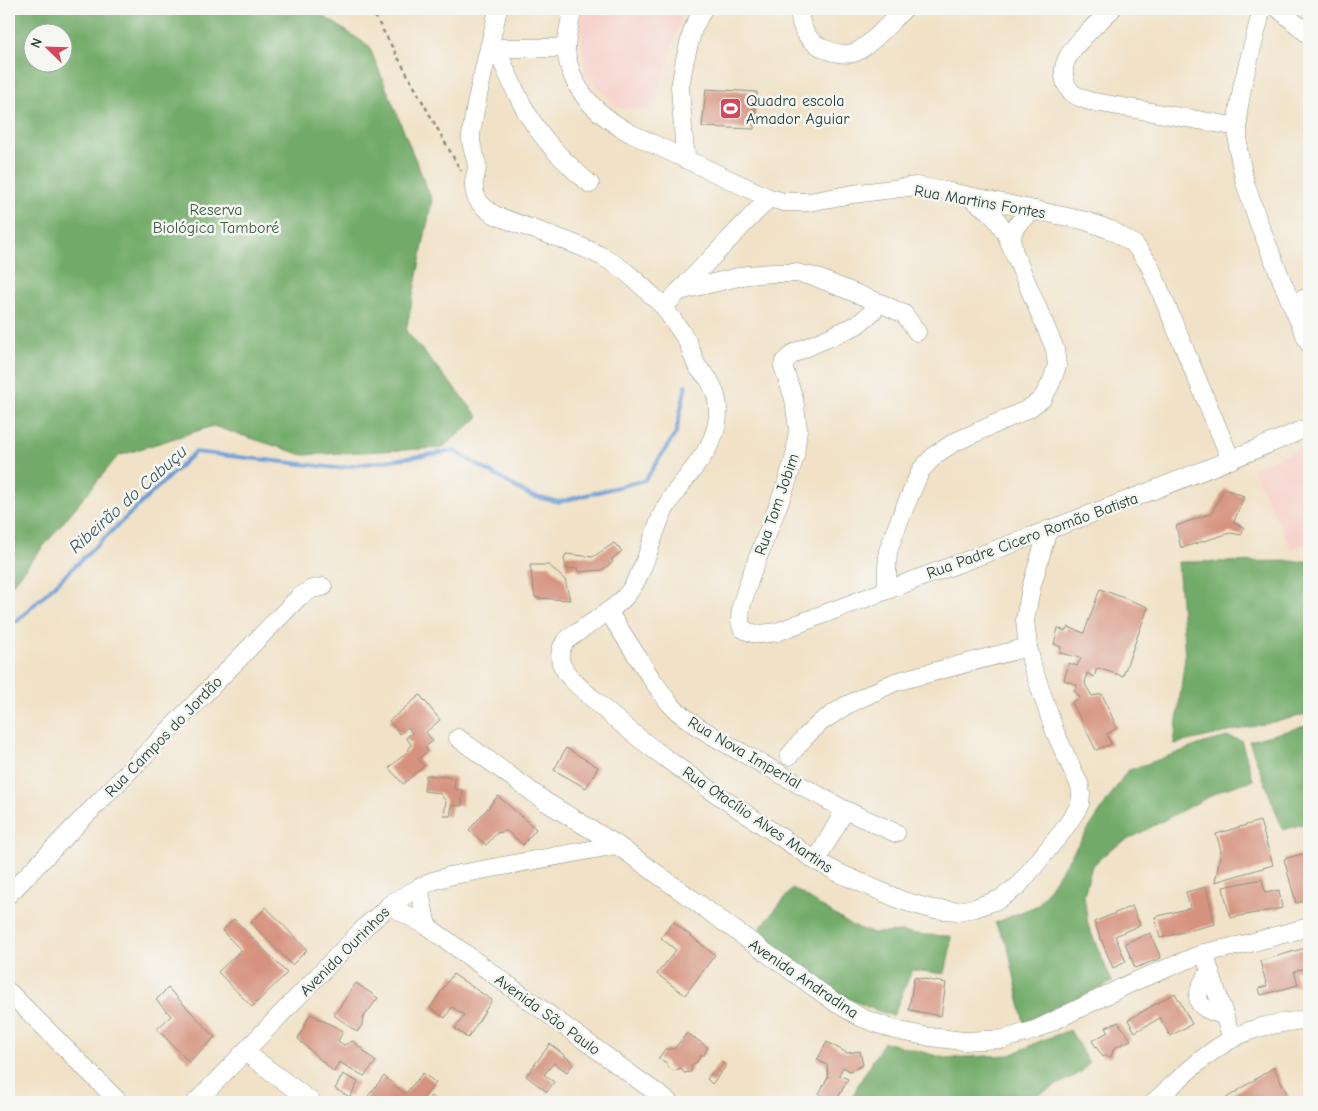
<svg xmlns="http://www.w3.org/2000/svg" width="1318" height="1111" font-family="'Comic Neue',sans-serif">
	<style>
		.built { fill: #f7d0ca }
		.forest { fill: #72ab69; stroke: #48744e; fill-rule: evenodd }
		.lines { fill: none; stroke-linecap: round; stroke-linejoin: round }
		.stream { stroke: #6a9ed6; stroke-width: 4 }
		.building { fill: #d6927e }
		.minor-casing { stroke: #88907e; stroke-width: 19 }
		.path { stroke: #88907e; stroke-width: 2.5; stroke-dasharray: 4 4; stroke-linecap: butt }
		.minor { stroke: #fff; stroke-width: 18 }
		.labels { text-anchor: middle; stroke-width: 5; stroke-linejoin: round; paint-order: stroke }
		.poi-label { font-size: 16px; fill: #1f3d34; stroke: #f6f6f2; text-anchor: start }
		.street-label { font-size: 16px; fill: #1f3d34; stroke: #f6f6f2 }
		.park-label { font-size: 16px; fill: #3b5f45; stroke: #f6f6f2 }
		.water-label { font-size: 18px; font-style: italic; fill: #365a65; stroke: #f6f6f2 }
	</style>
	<rect width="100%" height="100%" fill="#f6f6f2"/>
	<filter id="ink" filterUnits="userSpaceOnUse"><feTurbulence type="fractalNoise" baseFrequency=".02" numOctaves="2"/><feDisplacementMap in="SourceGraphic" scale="10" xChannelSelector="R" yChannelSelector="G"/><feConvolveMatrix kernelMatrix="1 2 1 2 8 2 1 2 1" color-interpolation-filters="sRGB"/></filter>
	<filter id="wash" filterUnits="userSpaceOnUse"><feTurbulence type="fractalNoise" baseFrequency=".0096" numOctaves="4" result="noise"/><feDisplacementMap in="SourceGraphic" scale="20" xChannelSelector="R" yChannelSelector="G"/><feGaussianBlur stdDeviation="1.12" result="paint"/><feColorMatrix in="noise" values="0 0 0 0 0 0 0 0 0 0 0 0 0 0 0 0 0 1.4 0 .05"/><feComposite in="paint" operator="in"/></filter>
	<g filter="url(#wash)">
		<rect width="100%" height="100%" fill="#f1e2c7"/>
		<g class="built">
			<polygon points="584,9 684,9 657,96 649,110 619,108 585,75 580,20"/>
			<polygon points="1309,445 1309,543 1291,548 1252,468"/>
		</g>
		<g class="forest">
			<path d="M9,9h304l56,37 63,154 -26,131 73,86 -37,31 -139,7 -90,-29 -95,30 -109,132zM32,32h30v30h-30z"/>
			<polygon points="1309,561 1309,714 1174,744 1185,657 1178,562"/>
			<polygon points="1309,725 1309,822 1283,830 1249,741"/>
			<polygon points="1228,737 1241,740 1253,780 1224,789 1183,810 1112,848 1092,866 1084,895 1088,925 1112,982 1090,993 1065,1002 1045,1013 1024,1023 1008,947 995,923 1038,905 1127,771 1204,743"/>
			<polygon points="793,888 852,926 872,933 901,932 927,935 951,936 950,950 945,974 912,970 893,1016 870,1008 838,994 755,934"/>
			<polygon points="1070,1030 1089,1063 1080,1073 1024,1102 850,1102 858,1085 884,1042 945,1058 1011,1055 1040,1041"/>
		</g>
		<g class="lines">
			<polyline class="stream" points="9,623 17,621 195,452 337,468 454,451 531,496 559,502 645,480 676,433 686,385"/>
		</g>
		<g id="blocks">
			<g class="building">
				<polygon points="706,89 757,92 754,129 702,127"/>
				<polygon points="1224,489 1244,496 1234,522 1244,528 1241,535 1230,533 1181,548 1176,526 1212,513"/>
				<polygon points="614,543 622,551 612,559 613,562 602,570 578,572 578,568 567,569 564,560 566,554 593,557"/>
				<polygon points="530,565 549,565 565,580 570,600 537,598 535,597"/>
				<polygon points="1100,589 1148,607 1123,676 1097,668 1094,677 1087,673 1085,684 1092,696 1102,694 1117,728 1107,734 1111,744 1096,750 1072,702 1080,697 1074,690 1077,685 1064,680 1069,663 1077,666 1081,658 1060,653 1061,647 1054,644 1058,628 1065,631 1068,627 1084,633"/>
				<polygon points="420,695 440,720 426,732 433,741 425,747 428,751 418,759 424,766 403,784 389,768 408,751 411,744 406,738 412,733 408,727 400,734 389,721"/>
				<polygon points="566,748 598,767 586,788 554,770"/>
				<polygon points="426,775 455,778 454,789 463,790 462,806 452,805 450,816 444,816 446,801 439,793 424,791"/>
				<polygon points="498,796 536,829 523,845 507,831 497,833 486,845 469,830"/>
				<polygon points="1260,821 1273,865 1215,882 1221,850 1216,834"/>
				<polygon points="1309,852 1309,900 1296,903 1284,859"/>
				<polygon points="1262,879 1265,893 1279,890 1282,908 1230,918 1223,887"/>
				<polygon points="1206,887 1215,924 1160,938 1155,917 1190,908 1186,892"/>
				<polygon points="1132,906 1140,925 1115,936 1126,962 1113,968 1094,922"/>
				<polygon points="266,907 307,950 292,965 251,923"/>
				<polygon points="234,919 287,973 252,1007 218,972 241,950 222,931"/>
				<polygon points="673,922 715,955 685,995 657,974 676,950 661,938"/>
				<polygon points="1150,933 1161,958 1135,968 1125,943"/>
				<polygon points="1309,947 1309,967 1294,971 1298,985 1261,995 1259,988 1267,986 1260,961"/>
				<polygon points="453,974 492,1000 468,1038 455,1029 464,1015 452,1007 445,1018 430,1008"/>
				<polygon points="914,977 946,983 941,1016 909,1010"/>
				<polygon points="356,983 378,998 363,1018 362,1025 357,1032 334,1015"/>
				<polygon points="168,988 215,1037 189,1062 157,1029 171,1016 156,1000"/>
				<polygon points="1175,993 1192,1024 1170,1036 1160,1018 1135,1032 1128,1020"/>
				<polygon points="310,1014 343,1031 338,1041 344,1045 353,1041 376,1062 364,1076 339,1062 334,1072 298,1039"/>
				<polygon points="1118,1022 1131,1040 1114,1048 1111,1057 1107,1057 1106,1055 1103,1057 1092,1041 1108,1032 1106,1027"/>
				<polygon points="687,1033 708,1047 704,1055 701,1055 697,1062 692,1065 691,1072 684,1073 681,1068 674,1071 668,1067 666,1062 658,1059 665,1049 674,1049"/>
				<polygon points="827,1042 847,1053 860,1051 863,1065 850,1071 843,1067 839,1075 848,1079 836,1102 819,1094 828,1077 827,1065 817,1060"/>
				<polygon points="550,1044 574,1063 567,1072 554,1063 544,1075 554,1082 547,1092 526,1076"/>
				<polygon points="721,1062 726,1066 712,1084 707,1079"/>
				<polygon points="1274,1067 1291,1102 1223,1102 1222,1101"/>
				<polygon points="423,1073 436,1083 420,1102 368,1102 365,1100 384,1076 405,1094"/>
				<polygon points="343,1074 358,1082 350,1097 335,1089"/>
				<polygon points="431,1096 440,1102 426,1102"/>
			</g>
		</g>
	</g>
	<g filter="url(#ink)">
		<use href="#blocks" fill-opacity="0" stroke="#88907e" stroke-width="1"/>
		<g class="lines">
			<defs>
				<g id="minor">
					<path d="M498,9c-9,43 -22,84 -27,127 -1,10 5,20 6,30 0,5 -2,10 -3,16 -1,17 7,24 21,33 36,15 75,24 110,43 22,12 41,32 59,49"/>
					<path d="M573,9c-3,12 -6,25 -7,38 0,7 2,15 4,22 10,31 35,51 62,65l137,64 15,4h25l44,-8 63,-8 30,5 140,30 25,9 23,14 15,20 82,196"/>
					<path d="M799,9c1,6 1,13 4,19 6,18 38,32 55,23 16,-9 34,-30 46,-42"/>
					<path d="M1112,9c-13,13 -38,34 -45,50 -5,9 -4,22 2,30 4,7 13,9 20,12l149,26"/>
					<polyline points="1262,9 1243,83 1238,112 1238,149 1245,183 1259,224 1291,303 1309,344"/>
					<polyline points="1279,9 1309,35"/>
					<polyline points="489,48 566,48"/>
					<path d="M496,48c11,23 20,48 34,70 16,26 37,46 60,66"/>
					<polyline points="687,160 684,142 680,87 685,59 693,29 703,9"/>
					<path d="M769,198l-105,109c7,11 16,22 23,34 4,8 6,17 10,25 3,5 9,9 12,14 5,8 9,20 9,29 2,44 -42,71 -57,108 -11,25 -18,62 -38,82 -12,12 -28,21 -42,31 -5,4 -12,7 -16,12 -4,5 -6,14 -4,21 6,15 20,25 32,36 66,61 149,111 223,162l23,12 64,28 29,8 25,2 18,-3 25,-9 18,-13 44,-54 13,-19 5,-9 1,-9 -1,-9 -25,-54 -22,-64 -5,-21 -3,-27 6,-32 17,-58"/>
					<path d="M1013,247c-5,-19 8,-27 23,-37"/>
					<polyline points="679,291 747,275 773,273 796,273 815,277 880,303 904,314 917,332"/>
					<path d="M880,303l-10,11 -13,11 -63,28 -10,9 -1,4 11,33 4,30 -3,27 -9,29 -36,93 -9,29 -1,14 2,7 5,3 5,2 8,1 17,-2c177,-69 357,-130 532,-205"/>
					<polyline points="1291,303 1309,297"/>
					<path d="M887,589v-19l1,-19 13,-35 20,-46 15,-16 19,-12 73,-33 14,-10 9,-16 6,-17 -2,-17 -49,-115c-10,-18 -17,-23 -34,-35"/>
					<polyline points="608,611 651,678 669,703 677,711 695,725 730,746 845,810 896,833"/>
					<polyline points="458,738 546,802 617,845 836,1003 862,1018 895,1030 930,1037 964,1041 1004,1039 1035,1030 1133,982 1204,953 1246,944 1309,927"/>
					<polyline points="789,756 805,737 821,722 845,706 895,682 1028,647"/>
					<polyline points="816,861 845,810"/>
					<polyline points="419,887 427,926"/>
					<polyline points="9,894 299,597 312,589 323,587"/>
					<polyline points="389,905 427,926 669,1102"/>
					<polyline points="1204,953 1232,1039"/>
					<path d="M1210,971c-3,6 -10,13 -11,21 -5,16 14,20 25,23"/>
					<polyline points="9,992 119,1102"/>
					<polyline points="245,1052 312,1102"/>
					<polyline points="196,1102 367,925 395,901 430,882 449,876 617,845"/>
					<path d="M1154,1102c29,-26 58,-57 95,-71 19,-7 40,-9 60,-12"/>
				</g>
			</defs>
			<use href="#minor" class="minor-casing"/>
			<polyline class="path" points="371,9 461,171"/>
			<use href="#minor" class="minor"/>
		</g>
	</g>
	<defs>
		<symbol id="stadium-square" viewBox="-11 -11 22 22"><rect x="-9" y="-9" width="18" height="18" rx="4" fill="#d1495b" stroke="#f6f6f2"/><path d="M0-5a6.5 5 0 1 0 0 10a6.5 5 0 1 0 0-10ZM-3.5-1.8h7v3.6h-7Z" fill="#fff"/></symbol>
	</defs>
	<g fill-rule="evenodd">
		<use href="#stadium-square" x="718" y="96" width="25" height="25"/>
	</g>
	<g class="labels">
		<g class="poi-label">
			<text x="746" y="106">Quadra escola<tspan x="746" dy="18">Amador Aguiar</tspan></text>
		</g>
		<g class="street-label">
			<text transform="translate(980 201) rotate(10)" y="6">Rua Martins Fontes</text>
			<text transform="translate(776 504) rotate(-71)" y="6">Rua Tom Jobim</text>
			<text transform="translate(1032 535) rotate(-20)" y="6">Rua Padre Cicero Romão Batista</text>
			<text transform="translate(163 736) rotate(-46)" y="6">Rua Campos do Jordão</text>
			<text transform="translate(745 752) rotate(30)" y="6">Rua Nova Imperial</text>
			<text transform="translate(758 819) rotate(34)" y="6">Rua Otacílio Alves Martins</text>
			<text transform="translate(344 951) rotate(-45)" y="6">Avenida Ourinhos</text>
			<text transform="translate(804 978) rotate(34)" y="6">Avenida Andradina</text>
			<text transform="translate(548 1014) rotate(36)" y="6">Avenida São Paulo</text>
		</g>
		<g class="park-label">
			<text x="216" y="215">Reserva<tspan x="216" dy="18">Biológica Tamboré</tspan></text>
		</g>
		<g class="water-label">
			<text transform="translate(128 499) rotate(-42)" y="6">Ribeirão do Cabuçu</text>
		</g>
	</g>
	<rect width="1318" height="1111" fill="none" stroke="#f6f6f2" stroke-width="30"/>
	<g transform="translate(48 48) rotate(293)"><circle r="24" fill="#f6f6f2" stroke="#a0aca6"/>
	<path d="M0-4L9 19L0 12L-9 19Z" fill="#d1495b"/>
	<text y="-8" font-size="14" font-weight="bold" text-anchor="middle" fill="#1f3d34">N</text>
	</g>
</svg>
